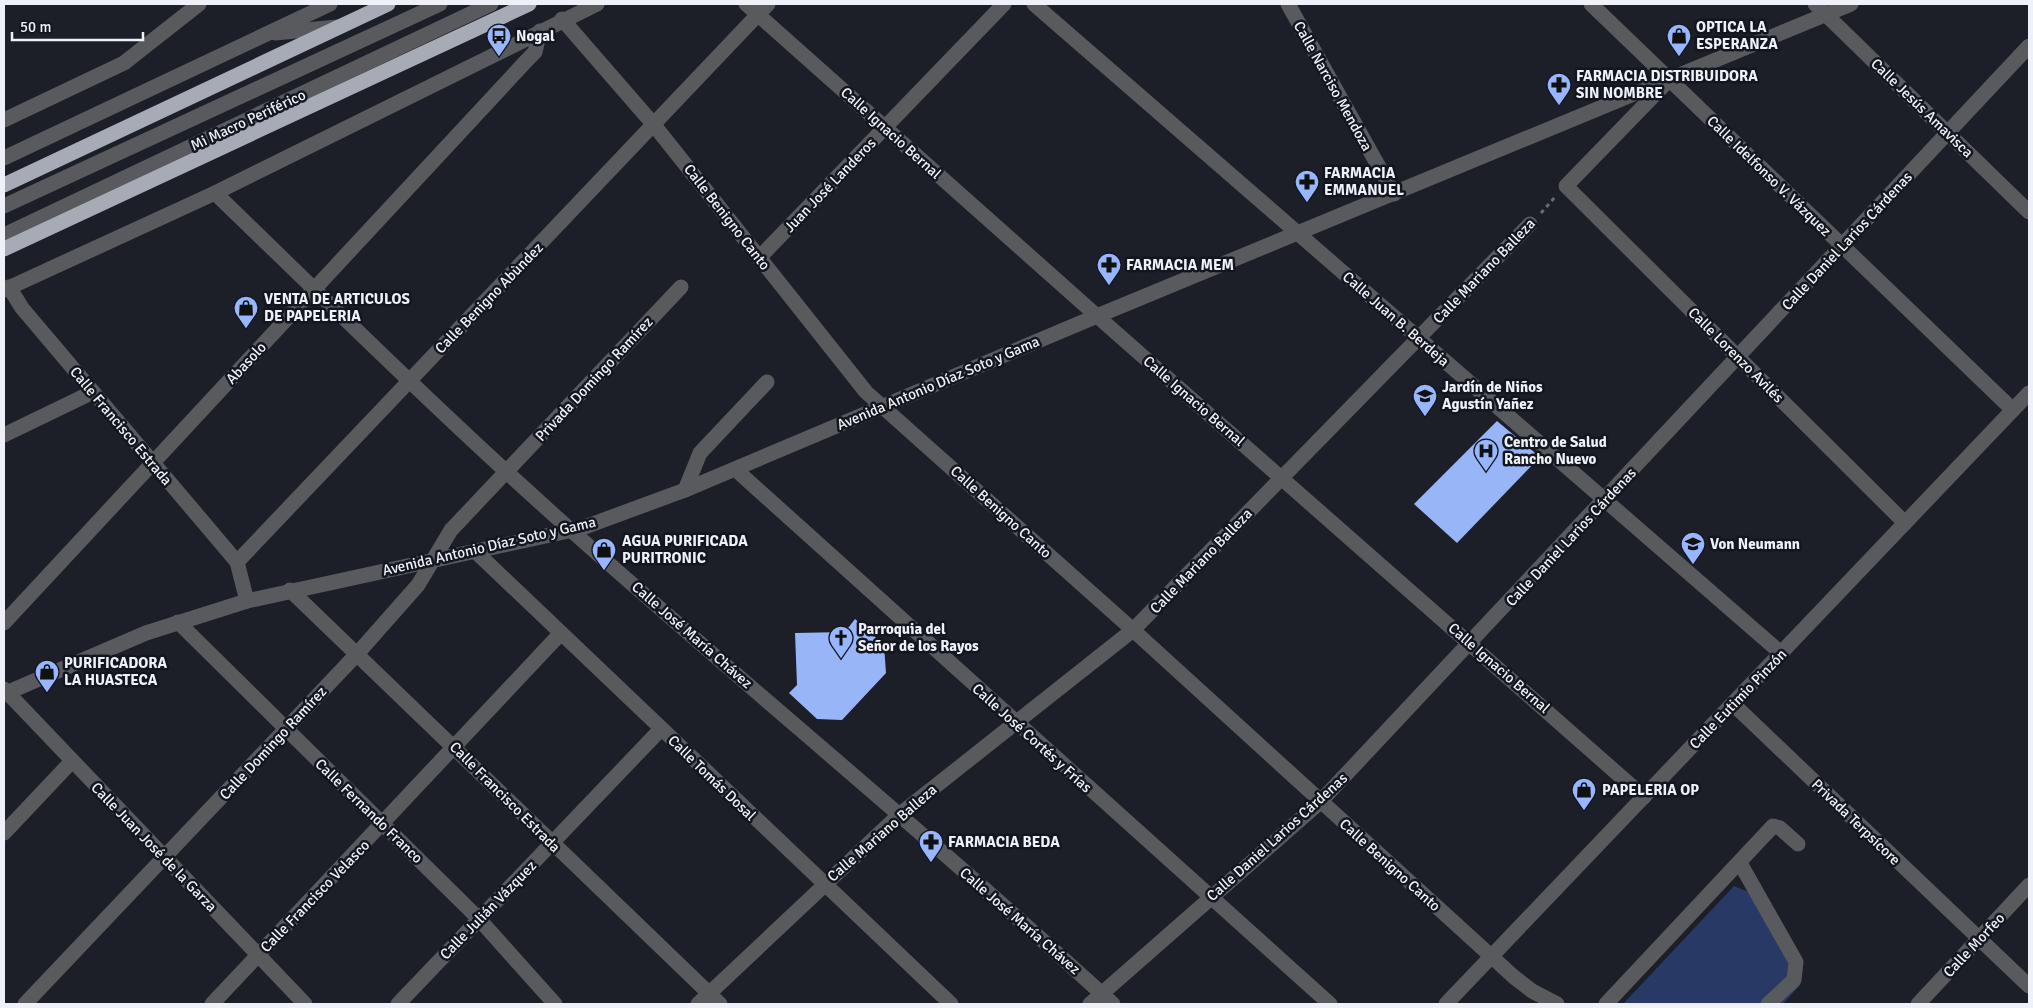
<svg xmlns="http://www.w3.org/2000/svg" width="2033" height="1008" font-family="Signika,sans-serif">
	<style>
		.green { fill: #273964 }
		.building { fill: #98b5f8 }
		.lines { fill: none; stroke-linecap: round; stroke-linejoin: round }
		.path { stroke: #676a72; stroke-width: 3; stroke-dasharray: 4 4; stroke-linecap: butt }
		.minor { stroke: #585a5e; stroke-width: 15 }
		.highway { stroke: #a6abb6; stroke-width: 15 }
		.labels { text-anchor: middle; stroke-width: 5; stroke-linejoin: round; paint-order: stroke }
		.poi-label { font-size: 15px; font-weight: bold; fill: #eef1f7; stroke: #13161e; text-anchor: start }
		.street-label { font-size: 15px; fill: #eef1f7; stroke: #13161e }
	</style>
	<rect width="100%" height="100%" fill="#1c1f28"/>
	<polygon class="green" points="1734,886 1749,892 1800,985 1783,1004 1623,1004"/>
	<g class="building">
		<polygon points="1497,421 1540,457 1457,543 1414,504"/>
		<polygon points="855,619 884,645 886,673 842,720 817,719 789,693 797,685 795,633 845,632"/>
	</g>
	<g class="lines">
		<polyline class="path" points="1541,213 1555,197"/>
		<g class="minor">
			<polyline points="746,4 1097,316 1644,797"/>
			<polyline points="1034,4 1781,653"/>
			<polyline points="1288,4 1394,194"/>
			<polyline points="1591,4 2013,410"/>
			<polyline points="1815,4 2029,212"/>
			<polyline points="562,19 654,125 866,392 1133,630 1514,977 1532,991 1557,1004"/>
			<polyline points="275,33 337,27"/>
			<polyline points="1664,85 1566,186 1905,523"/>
			<polyline points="4,120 124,63 199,4"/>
			<polyline points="4,158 330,4"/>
			<path d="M215,193c118,114 235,230 358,339 179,159 364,311 540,472"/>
			<polyline points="4,206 440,4"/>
			<polyline points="4,235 491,4"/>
			<polyline points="759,258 1004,4"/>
			<polyline points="9,287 22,308 237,562 247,601"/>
			<polyline points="4,290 215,193 597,4"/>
			<polyline points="4,435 93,392"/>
			<polyline points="735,469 1330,1004"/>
			<polyline points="685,490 700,453 767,382"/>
			<polyline points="475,551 951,1004"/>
			<polyline points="237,562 768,4"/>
			<polyline points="290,590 720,1004"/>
			<polyline points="178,622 479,919 555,1004"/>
			<polyline points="4,623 529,58 535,52 540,31"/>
			<polyline points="4,689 305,1004"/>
			<polyline points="4,694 146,633 247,601 582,528 685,490 1097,316 1851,4"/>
			<polyline points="1733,704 2029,986"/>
			<polyline points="4,833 72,761"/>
			<polyline points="1740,863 1796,962 1794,980 1768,1004"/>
			<polyline points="25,1004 357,654 418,585 451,530 681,287"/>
			<polyline points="212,1004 561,633"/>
			<polyline points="398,1004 661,729"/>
			<polyline points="698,1004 899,815 1133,630 1530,224"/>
			<polyline points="1090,1004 1320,802 2029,46"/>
			<polyline points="1446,1004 2029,393"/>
			<polyline points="1606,1004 1773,826 1780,828 1798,844"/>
			<polyline points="1918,1004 2029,885"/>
		</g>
		<g class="highway">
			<polyline points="4,185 388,4"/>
			<polyline points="4,249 529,4"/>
		</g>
	</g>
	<defs>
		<symbol id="bus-pin" viewBox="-11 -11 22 30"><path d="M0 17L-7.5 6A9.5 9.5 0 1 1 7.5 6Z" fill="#97b6fd" stroke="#13161e"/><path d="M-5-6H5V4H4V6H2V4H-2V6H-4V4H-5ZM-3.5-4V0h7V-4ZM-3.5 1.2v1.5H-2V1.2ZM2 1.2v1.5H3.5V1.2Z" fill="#111"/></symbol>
		<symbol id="shop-pin" viewBox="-11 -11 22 30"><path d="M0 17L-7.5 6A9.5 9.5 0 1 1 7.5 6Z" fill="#97b6fd" stroke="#13161e"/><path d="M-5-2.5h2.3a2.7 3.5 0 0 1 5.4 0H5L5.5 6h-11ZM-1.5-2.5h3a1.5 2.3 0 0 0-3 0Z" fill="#111"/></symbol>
		<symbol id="pharmacy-pin" viewBox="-11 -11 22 30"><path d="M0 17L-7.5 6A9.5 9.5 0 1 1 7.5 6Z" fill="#97b6fd" stroke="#13161e"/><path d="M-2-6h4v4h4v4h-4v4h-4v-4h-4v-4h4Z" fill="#111"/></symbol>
		<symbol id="school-pin" viewBox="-11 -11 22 30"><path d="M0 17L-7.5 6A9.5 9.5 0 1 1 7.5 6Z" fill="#97b6fd" stroke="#13161e"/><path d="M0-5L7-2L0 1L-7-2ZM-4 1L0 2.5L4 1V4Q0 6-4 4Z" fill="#111"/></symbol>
		<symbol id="hospital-pin" viewBox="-11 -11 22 30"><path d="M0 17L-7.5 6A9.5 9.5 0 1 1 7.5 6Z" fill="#97b6fd" stroke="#13161e"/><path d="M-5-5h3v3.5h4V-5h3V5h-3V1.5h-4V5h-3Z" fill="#111"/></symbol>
		<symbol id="church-pin" viewBox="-11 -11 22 30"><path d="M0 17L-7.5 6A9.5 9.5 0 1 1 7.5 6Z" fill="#97b6fd" stroke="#13161e"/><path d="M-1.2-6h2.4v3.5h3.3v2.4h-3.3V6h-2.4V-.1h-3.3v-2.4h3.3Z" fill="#111"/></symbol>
	</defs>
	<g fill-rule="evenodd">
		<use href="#bus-pin" x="485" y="22" width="28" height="38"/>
		<use href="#shop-pin" x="1665" y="22" width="28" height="38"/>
		<use href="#pharmacy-pin" x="1545" y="71" width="28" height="38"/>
		<use href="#pharmacy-pin" x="1293" y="168" width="28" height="38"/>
		<use href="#pharmacy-pin" x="1095" y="251" width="28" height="38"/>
		<use href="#shop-pin" x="232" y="294" width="28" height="38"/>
		<use href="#school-pin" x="1411" y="382" width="28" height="38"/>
		<use href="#hospital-pin" x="1472" y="437" width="28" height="38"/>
		<use href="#school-pin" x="1679" y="530" width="28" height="38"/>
		<use href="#shop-pin" x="590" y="536" width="28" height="38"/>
		<use href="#church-pin" x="827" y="624" width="28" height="38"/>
		<use href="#shop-pin" x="33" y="658" width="28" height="38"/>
		<use href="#shop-pin" x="1570" y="776" width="28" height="38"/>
		<use href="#pharmacy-pin" x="917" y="828" width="28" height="38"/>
	</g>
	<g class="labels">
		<g class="poi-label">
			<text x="1696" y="32">OPTICA LA<tspan x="1696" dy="17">ESPERANZA</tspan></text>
			<text x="516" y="41">Nogal</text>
			<text x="1576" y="81">FARMACIA DISTRIBUIDORA<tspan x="1576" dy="17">SIN NOMBRE</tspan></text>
			<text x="1324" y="178">FARMACIA<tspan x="1324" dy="17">EMMANUEL</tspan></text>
			<text x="1126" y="270">FARMACIA MEM</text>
			<text x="264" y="304">VENTA DE ARTICULOS<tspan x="264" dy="17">DE PAPELERIA</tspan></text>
			<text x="1442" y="392">Jardín de Niños<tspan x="1442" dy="17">Agustín Yañez</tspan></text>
			<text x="1504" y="447">Centro de Salud<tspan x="1504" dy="17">Rancho Nuevo</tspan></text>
			<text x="622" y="546">AGUA PURIFICADA<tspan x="622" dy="17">PURITRONIC</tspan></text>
			<text x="1710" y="549">Von Neumann</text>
			<text x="858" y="634">Parroquia del<tspan x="858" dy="17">Señor de los Rayos</tspan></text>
			<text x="64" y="668">PURIFICADORA<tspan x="64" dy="17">LA HUASTECA</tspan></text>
			<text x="1602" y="795">PAPELERIA OP</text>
			<text x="948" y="847">FARMACIA BEDA</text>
		</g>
		<g class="street-label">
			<text transform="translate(1333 86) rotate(61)" y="5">Calle Narciso Mendoza</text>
			<text transform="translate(1922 108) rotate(44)" y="5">Calle Jesús Amavisca</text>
			<text transform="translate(248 120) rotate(-25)" y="5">Mi Macro Periférico</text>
			<text transform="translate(891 133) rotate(42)" y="5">Calle Ignacio Bernal</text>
			<text transform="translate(1769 176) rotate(44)" y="5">Calle Idelfonso V. Vázquez</text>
			<text transform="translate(830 185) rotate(-46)" y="5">Juan José Landeros</text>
			<text transform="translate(727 217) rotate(52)" y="5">Calle Benigno Canto</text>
			<text transform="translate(1847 241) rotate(-47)" y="5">Calle Daniel Larios Cárdenas</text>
			<text transform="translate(1484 271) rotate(-46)" y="5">Calle Mariano Balleza</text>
			<text transform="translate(489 298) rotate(-46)" y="5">Calle Benigno Abùndez</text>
			<text transform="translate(1396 319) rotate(41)" y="5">Calle Juan B. Berdeja</text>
			<text transform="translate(1736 355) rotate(45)" y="5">Calle Lorenzo Avilés</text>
			<text transform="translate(246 363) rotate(-47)" y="5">Abasolo</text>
			<text transform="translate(594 379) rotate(-47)" y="5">Privada Domingo Ramírez</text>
			<text transform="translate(938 383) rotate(-23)" y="5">Avenida Antonio Díaz Soto y Gama</text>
			<text transform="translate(1194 401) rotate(41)" y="5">Calle Ignacio Bernal</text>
			<text transform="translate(121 426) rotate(50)" y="5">Calle Francisco Estrada</text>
			<text transform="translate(1001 512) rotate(42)" y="5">Calle Benigno Canto</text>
			<text transform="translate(1571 537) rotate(-47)" y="5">Calle Daniel Larios Cárdenas</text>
			<text transform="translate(489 546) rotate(-13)" y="5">Avenida Antonio Díaz Soto y Gama</text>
			<text transform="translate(1201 561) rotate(-46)" y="5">Calle Mariano Balleza</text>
			<text transform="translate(692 635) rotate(41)" y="5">Calle José María Chávez</text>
			<text transform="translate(1499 668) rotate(41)" y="5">Calle Ignacio Bernal</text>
			<text transform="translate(1738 699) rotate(-46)" y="5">Calle Eutimio Pinzón</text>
			<text transform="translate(1032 738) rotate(42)" y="5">Calle José Cortés y Frías</text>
			<text transform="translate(273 743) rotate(-47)" y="5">Calle Domingo Ramírez</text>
			<text transform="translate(712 778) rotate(44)" y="5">Calle Tomás Dosal</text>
			<text transform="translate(505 797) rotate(45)" y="5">Calle Francisco Estrada</text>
			<text transform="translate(369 811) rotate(44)" y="5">Calle Fernando Franco</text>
			<text transform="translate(1856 822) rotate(44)" y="5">Privada Terpsícore</text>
			<text transform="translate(882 833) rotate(-41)" y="5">Calle Mariano Balleza</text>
			<text transform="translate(1277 837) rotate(-42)" y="5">Calle Daniel Larios Cárdenas</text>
			<text transform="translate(154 847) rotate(46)" y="5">Calle Juan José de la Garza</text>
			<text transform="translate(1390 865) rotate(42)" y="5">Calle Benigno Canto</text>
			<text transform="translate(315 896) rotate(-46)" y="5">Calle Francisco Velasco</text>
			<text transform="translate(488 910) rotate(-46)" y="5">Calle Julián Vázquez</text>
			<text transform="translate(1020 921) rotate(41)" y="5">Calle José María Chávez</text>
			<text transform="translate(1974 945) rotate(-47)" y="5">Calle Morfeo</text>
		</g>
	</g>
	<rect width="2033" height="1008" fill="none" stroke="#eef1f7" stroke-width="10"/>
	<path d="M12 32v8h131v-8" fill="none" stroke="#eef1f7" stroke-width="2.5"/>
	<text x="20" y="32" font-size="15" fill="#eef1f7" stroke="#13161e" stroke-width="4" paint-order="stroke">50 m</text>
</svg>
